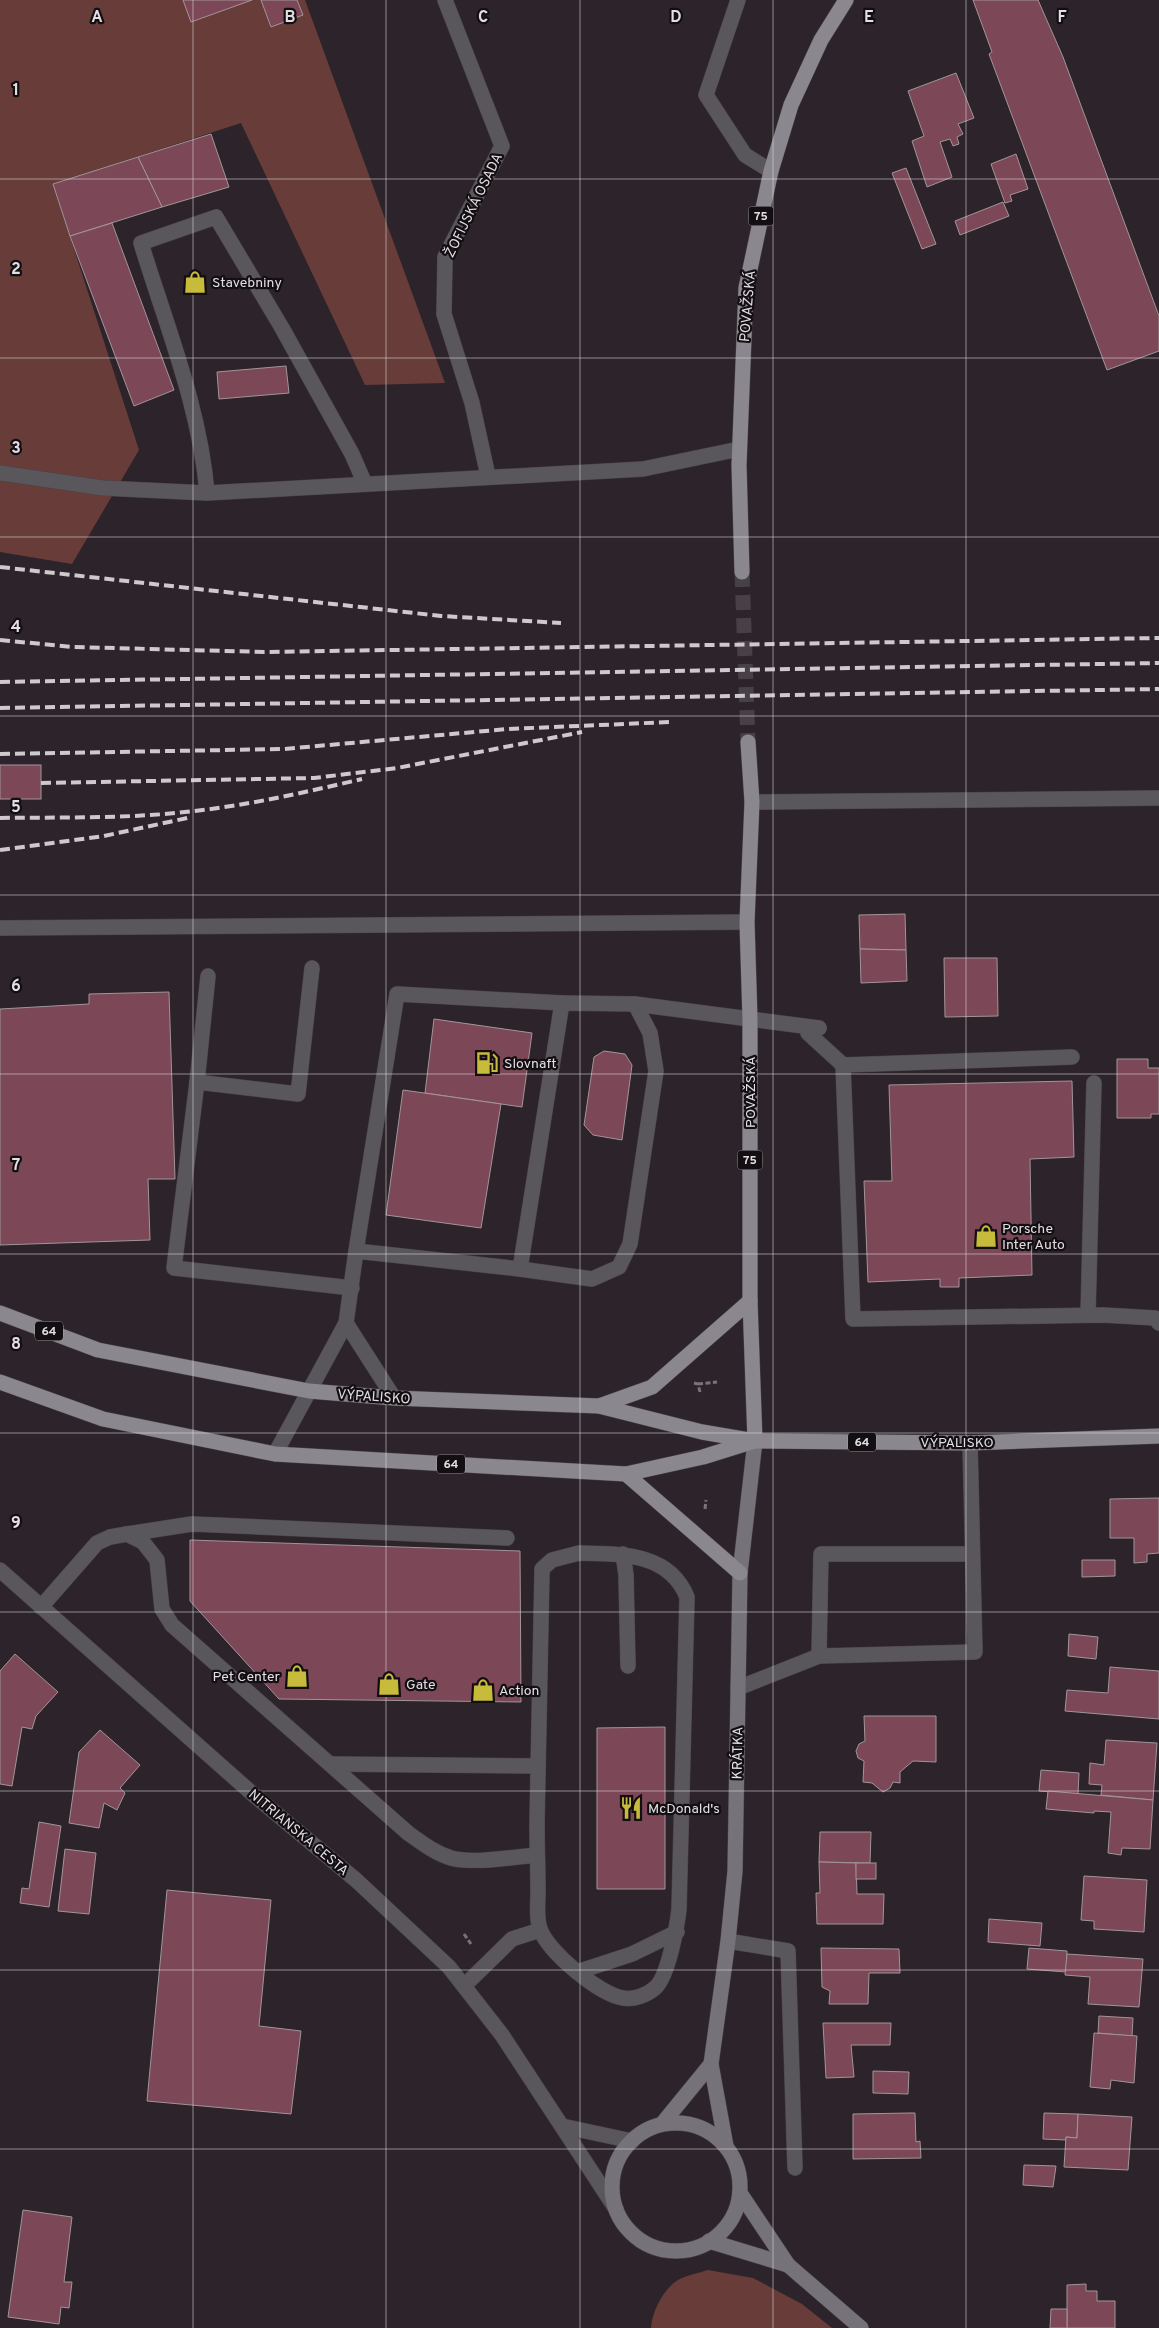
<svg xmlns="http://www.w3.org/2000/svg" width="1159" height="2328" font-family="Overpass,sans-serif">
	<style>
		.green { fill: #683d39 }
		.building { fill: #7c4757; stroke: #a29599 }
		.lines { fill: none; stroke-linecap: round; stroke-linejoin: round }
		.primary-tunnel { stroke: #474046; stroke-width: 15; stroke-dasharray: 15 8; stroke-linecap: butt }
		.lane-casing { stroke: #494247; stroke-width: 16 }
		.street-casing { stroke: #494247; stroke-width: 16 }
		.secondary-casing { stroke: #494247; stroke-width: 16 }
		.primary-casing { stroke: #494247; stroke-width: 16 }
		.path { stroke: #7a7479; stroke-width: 3; stroke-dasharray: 5 2.5; stroke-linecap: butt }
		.lane { stroke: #59575b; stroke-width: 15 }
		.street { stroke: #59575b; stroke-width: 15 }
		.secondary { stroke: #767279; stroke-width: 15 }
		.primary { stroke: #8b878f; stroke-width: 15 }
		.rail { stroke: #cec9cd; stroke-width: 4; stroke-dasharray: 10 5; stroke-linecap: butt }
		.grid { fill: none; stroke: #e3dee2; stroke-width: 1; stroke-opacity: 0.55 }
		.labels { text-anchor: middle; stroke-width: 4.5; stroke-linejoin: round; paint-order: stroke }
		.shield { fill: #120e11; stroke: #a4a0a3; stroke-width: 1 }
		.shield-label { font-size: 12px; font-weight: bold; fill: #e3dee2 }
		.street-label { font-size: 14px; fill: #e3dee2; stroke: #120e11 }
		.poi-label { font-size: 14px; fill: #e3dee2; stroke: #120e11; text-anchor: start }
		.grid-label { font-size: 16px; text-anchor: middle; font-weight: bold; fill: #e3dee2; stroke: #120e11; stroke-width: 4.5; stroke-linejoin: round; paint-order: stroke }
	</style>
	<rect width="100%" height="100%" fill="#2c242a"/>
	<g class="green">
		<polygon points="0,0 305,0 445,383 365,385 241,123 53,184 139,450 72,564 0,552"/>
		<path d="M708,2270l45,8 49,26 30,24h-181c1,-16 12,-39 27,-48 9,-5 21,-7 30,-10z"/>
	</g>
	<g class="building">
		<polygon points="183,0 252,0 191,22"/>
		<polygon points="261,0 297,0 303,15 271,27"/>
		<polygon points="973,0 1038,0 1063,57 1159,316 1159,351 1107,370 989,54 992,52"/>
		<polygon points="956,73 974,118 958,124 963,134 957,137 959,144 953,146 950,139 940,142 952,177 927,187 912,141 924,136 908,91"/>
		<polygon points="211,134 229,187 162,207 138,157"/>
		<polygon points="1016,154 1028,189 1010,195 1012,201 1005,203 991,164"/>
		<polygon points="138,157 162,207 70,236 53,184"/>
		<polygon points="906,168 936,244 922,249 892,173"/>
		<polygon points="1003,202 1009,216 960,235 955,221"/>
		<polygon points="112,223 174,390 134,406 70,236"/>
		<polygon points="286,366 289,393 219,399 217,372"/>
		<rect x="0" y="765" width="41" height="34"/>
		<polygon points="905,914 906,950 860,949 859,915"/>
		<polygon points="860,949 906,950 907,981 861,983"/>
		<polygon points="944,958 997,958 998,1016 945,1017"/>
		<polygon points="169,992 175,1179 148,1179 150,1240 0,1245 0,1009 89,1004 89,994"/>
		<polygon points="434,1019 532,1033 522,1107 425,1093"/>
		<polygon points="604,1051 625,1054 632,1065 622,1140 593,1135 584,1125 594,1057"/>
		<polygon points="1117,1059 1148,1059 1148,1068 1159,1068 1159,1114 1151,1114 1151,1118 1117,1118"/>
		<polygon points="1072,1081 1074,1157 1030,1159 1032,1275 959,1278 959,1287 940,1287 940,1279 868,1282 864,1181 892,1181 889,1085"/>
		<polygon points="403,1090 501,1104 481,1228 386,1215"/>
		<polygon points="1159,1498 1159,1553 1147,1554 1147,1562 1134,1563 1134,1538 1110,1538 1110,1499"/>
		<polygon points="190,1540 520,1551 521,1702 279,1699 190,1601"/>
		<polygon points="1082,1560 1115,1560 1115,1576 1082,1577"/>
		<polygon points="1069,1634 1098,1637 1096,1659 1068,1656"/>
		<polygon points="15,1654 58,1692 36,1716 32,1729 22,1727 12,1786 0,1784 0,1671"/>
		<polygon points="1110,1667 1159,1671 1159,1719 1065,1711 1067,1690 1108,1693"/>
		<polygon points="864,1716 936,1716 936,1762 913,1761 900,1772 900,1783 893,1782 890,1788 883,1792 872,1783 863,1782 864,1761 858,1758 856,1751 859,1744 865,1741"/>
		<polygon points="665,1727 665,1889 597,1889 597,1728"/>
		<polygon points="100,1730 140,1765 120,1788 125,1793 117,1810 104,1803 99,1828 69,1823 79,1752"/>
		<polygon points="1106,1740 1157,1743 1153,1800 1101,1795 1102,1785 1089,1784 1090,1763 1104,1765"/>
		<polygon points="1041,1770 1079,1773 1078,1794 1039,1791"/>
		<polygon points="1048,1791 1153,1800 1150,1849 1122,1848 1121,1855 1108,1853 1111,1812 1094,1811 1094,1813 1046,1809"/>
		<polygon points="39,1822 61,1826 49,1907 20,1903 22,1888 29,1889"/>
		<polygon points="820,1832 871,1832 870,1863 819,1862"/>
		<polygon points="65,1849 96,1853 89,1914 58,1911"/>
		<polygon points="819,1862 856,1863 857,1894 884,1894 883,1924 817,1924 816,1893 820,1893"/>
		<rect x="856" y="1863" width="20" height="16"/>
		<polygon points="1084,1876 1147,1880 1144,1932 1094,1929 1094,1921 1081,1920"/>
		<polygon points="167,1890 271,1900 259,2026 301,2031 291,2114 147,2101"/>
		<polygon points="989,1919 1042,1923 1040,1946 988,1942"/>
		<polygon points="821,1948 899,1949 900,1973 869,1973 868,2004 829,2004 830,1991 822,1987"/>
		<polygon points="1029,1948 1067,1951 1066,1972 1027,1969"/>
		<polygon points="1067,1954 1143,1959 1139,2007 1088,2004 1090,1977 1065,1975"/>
		<polygon points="1099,2016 1133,2018 1132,2036 1098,2033"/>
		<polygon points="823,2023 891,2023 890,2045 851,2045 854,2077 826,2078"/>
		<polygon points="1094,2033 1137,2036 1134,2083 1111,2080 1110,2089 1090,2087"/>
		<polygon points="873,2071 909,2072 908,2094 873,2093"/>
		<polygon points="910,2113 915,2113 916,2142 920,2141 921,2158 853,2159 853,2114"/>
		<polygon points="1044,2113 1078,2114 1077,2138 1066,2137 1066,2140 1043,2139"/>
		<polygon points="1078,2114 1132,2117 1128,2170 1064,2167 1066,2137 1077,2138"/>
		<polygon points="1024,2165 1056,2166 1053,2187 1023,2185"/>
		<polygon points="23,2210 72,2217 64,2282 72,2282 69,2308 61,2307 59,2324 8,2317"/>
		<polygon points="1086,2284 1086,2291 1097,2291 1097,2301 1115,2301 1115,2328 1067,2328 1067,2285"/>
		<polygon points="1051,2309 1067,2309 1067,2328 1050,2328"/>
	</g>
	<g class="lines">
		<polyline class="primary-tunnel" points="742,572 748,742"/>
		<defs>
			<g id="lane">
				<polyline points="445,0 502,146 445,257 444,314 472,403 488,476"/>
				<polyline points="738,0 706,95 745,155 771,171"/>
				<polyline points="0,473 103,488 207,493 643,469 739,449"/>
				<path d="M207,493c-7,-86 -41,-168 -66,-250l75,-26 66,111 70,126 13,30"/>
				<polyline points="752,802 1159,798"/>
				<polyline points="0,928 747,922"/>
				<polyline points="208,976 197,1082 174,1268 352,1288"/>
				<polyline points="819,1028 808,1033 843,1065 853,1319 1103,1315 1155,1318 1159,1323"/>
				<polyline points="843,1065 1072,1057"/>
				<polyline points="197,1082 298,1094 312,968"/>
				<polyline points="356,1251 397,994 562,1003"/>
				<polyline points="520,1269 592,1279 619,1267 630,1244 656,1071 650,1033 635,1004"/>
				<polyline points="1088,1315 1094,1083"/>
				<polyline points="346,1323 394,1398"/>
				<polyline points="275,1454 346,1323 356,1251 520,1269 562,1003 635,1004 819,1028"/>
				<polyline points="127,1534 192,1524 507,1538"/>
				<path d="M579,1553c41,1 90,-1 108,44l-8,312c-2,18 -11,68 -24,79 -8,7 -21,12 -32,10 -24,-4 -74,-45 -83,-69 -4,-11 -2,-26 -2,-37 0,-23 -1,-46 -1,-69 2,-84 4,-169 5,-254l10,-9z"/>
				<polyline points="623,1554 626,1575 628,1666"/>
				<path d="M41,1607l56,-64 13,-6 17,-3 16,8 14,18 5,49 10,16 236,208c14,10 27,20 43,25 22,6 63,-1 86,-3"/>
				<polyline points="819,1656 821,1554 972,1554"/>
				<polyline points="738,1688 819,1656 975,1652 970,1443"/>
				<polyline points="330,1764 538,1766"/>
				<polyline points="728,1941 788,1951 795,2168"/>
				<polyline points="577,1972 632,1954 677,1932"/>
				<polyline points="464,1986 512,1939 540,1930"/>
			</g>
			<g id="street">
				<polyline points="0,1570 255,1796 356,1880 449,1967 502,2035 616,2209"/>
				<polyline points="562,2126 632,2141"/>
			</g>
			<g id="secondary">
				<circle cx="676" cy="2187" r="64"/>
				<polyline points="662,2124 711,2064"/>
				<polyline points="726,2146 711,2064 728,1941 735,1871 740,1573 755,1441"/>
				<polyline points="740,2193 788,2265 861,2328"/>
				<polyline points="709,2241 788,2265"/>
			</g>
			<g id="primary">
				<polyline points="742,572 739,465 746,288 771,171 791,105 821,40 846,0"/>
				<polyline points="748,742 752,802 747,922 750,1019 750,1301 755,1441"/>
				<polyline points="0,1313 98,1350 309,1391 394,1398 599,1406 702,1432 755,1441 970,1443 1159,1436"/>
				<polyline points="0,1382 103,1419 275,1454 626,1474 703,1457 751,1442"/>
				<polyline points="599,1406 652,1387 750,1301"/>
				<polyline points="626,1474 740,1573"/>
			</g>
		</defs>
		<use href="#lane" class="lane-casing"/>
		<use href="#street" class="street-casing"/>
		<use href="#secondary" class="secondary-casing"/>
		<use href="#primary" class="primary-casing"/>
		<g class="path">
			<polyline points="694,1383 698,1384 700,1392"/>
			<polyline points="698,1384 717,1382"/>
			<polyline points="705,1509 706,1500"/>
			<polyline points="464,1934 471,1944"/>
		</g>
		<use href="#lane" class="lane"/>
		<use href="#street" class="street"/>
		<use href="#secondary" class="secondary"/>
		<use href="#primary" class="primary"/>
		<g class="rail">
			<polyline points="0,567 441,616 561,623"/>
			<polyline points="0,640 73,647 264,652 1159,638"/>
			<polyline points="0,682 1159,663"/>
			<polyline points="0,708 1159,689"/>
			<polyline points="0,754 284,749 508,729 670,722"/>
			<polyline points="41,783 314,778 397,768 582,732"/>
			<path d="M0,818c64,-1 130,1 194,-7 56,-6 112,-19 168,-32"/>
			<polyline points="0,850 104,836 192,817"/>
		</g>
	</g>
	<path class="grid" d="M193,0v2328M386,0v2328M580,0v2328M773,0v2328M966,0v2328M0,179h1159M0,358h1159M0,537h1159M0,716h1159M0,895h1159M0,1074h1159M0,1254h1159M0,1433h1159M0,1612h1159M0,1791h1159M0,1970h1159M0,2149h1159"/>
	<defs>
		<symbol id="shop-bare" viewBox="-9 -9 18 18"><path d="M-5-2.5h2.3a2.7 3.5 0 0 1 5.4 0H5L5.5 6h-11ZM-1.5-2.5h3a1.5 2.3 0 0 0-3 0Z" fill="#c7bb3c" stroke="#120e11" stroke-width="2.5" paint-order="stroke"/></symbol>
		<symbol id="fuel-bare" viewBox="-9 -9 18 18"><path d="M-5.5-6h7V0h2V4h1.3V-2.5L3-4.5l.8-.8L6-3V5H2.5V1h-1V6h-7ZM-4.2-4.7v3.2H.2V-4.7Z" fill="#c7bb3c" stroke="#120e11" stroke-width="2.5" paint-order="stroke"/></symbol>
		<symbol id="restaurant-bare" viewBox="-9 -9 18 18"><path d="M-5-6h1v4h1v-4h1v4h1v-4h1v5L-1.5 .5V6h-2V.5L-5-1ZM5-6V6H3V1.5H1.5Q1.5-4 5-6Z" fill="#c7bb3c" stroke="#120e11" stroke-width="2.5" paint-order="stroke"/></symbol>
	</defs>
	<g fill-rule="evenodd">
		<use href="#shop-bare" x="179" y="266" width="32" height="32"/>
		<use href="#fuel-bare" x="471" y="1047" width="32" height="32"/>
		<use href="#shop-bare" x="970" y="1220" width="32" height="32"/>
		<use href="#shop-bare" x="281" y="1660" width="32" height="32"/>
		<use href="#shop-bare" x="373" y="1668" width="32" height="32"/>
		<use href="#shop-bare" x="467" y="1674" width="32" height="32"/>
		<use href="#restaurant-bare" x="615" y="1792" width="32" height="32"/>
	</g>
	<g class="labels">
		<g class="shield">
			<rect x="748.5" y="206.5" width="25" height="19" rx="4"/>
			<rect x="737.5" y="1150.5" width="25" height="19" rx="4"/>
			<rect x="35" y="1321.5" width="28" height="19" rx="4"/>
			<rect x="848" y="1432.5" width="28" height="19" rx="4"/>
			<rect x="437" y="1454.5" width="28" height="19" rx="4"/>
		</g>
		<g class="shield-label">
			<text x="761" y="220">75</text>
			<text x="750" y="1164">75</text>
			<text x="49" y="1335">64</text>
			<text x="862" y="1446">64</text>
			<text x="451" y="1468">64</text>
		</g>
		<g class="street-label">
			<text transform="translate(473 205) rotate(-64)" y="5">ŽOFIJSKÁ OSADA</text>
			<text transform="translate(747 306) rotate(-85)" y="5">POVAŽSKÁ</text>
			<text transform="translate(750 1092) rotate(-90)" y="5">POVAŽSKÁ</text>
			<text transform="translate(374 1396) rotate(4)" y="5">VÝPALISKO</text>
			<text x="957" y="1447">VÝPALISKO</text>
			<text transform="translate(737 1753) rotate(-89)" y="5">KRÁTKA</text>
			<text transform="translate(299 1832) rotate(40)" y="5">NITRIANSKA CESTA</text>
		</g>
		<g class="poi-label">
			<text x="212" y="287">Stavebniny</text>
			<text x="504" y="1068">Slovnaft</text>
			<text x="1002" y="1233">Porsche<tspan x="1002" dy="16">Inter Auto</tspan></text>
			<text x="280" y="1681" text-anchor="end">Pet Center</text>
			<text x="406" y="1689">Gate</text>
			<text x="499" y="1695">Action</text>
			<text x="648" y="1813">McDonald's</text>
		</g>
	</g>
	<g class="grid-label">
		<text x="97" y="22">A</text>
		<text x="290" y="22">B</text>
		<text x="483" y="22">C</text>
		<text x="676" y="22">D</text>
		<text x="869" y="22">E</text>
		<text x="1062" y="22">F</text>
		<text x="16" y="95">1</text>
		<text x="16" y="274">2</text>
		<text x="16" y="453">3</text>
		<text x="16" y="632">4</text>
		<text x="16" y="812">5</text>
		<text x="16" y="991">6</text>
		<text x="16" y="1170">7</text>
		<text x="16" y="1349">8</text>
		<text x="16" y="1528">9</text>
	</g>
</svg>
